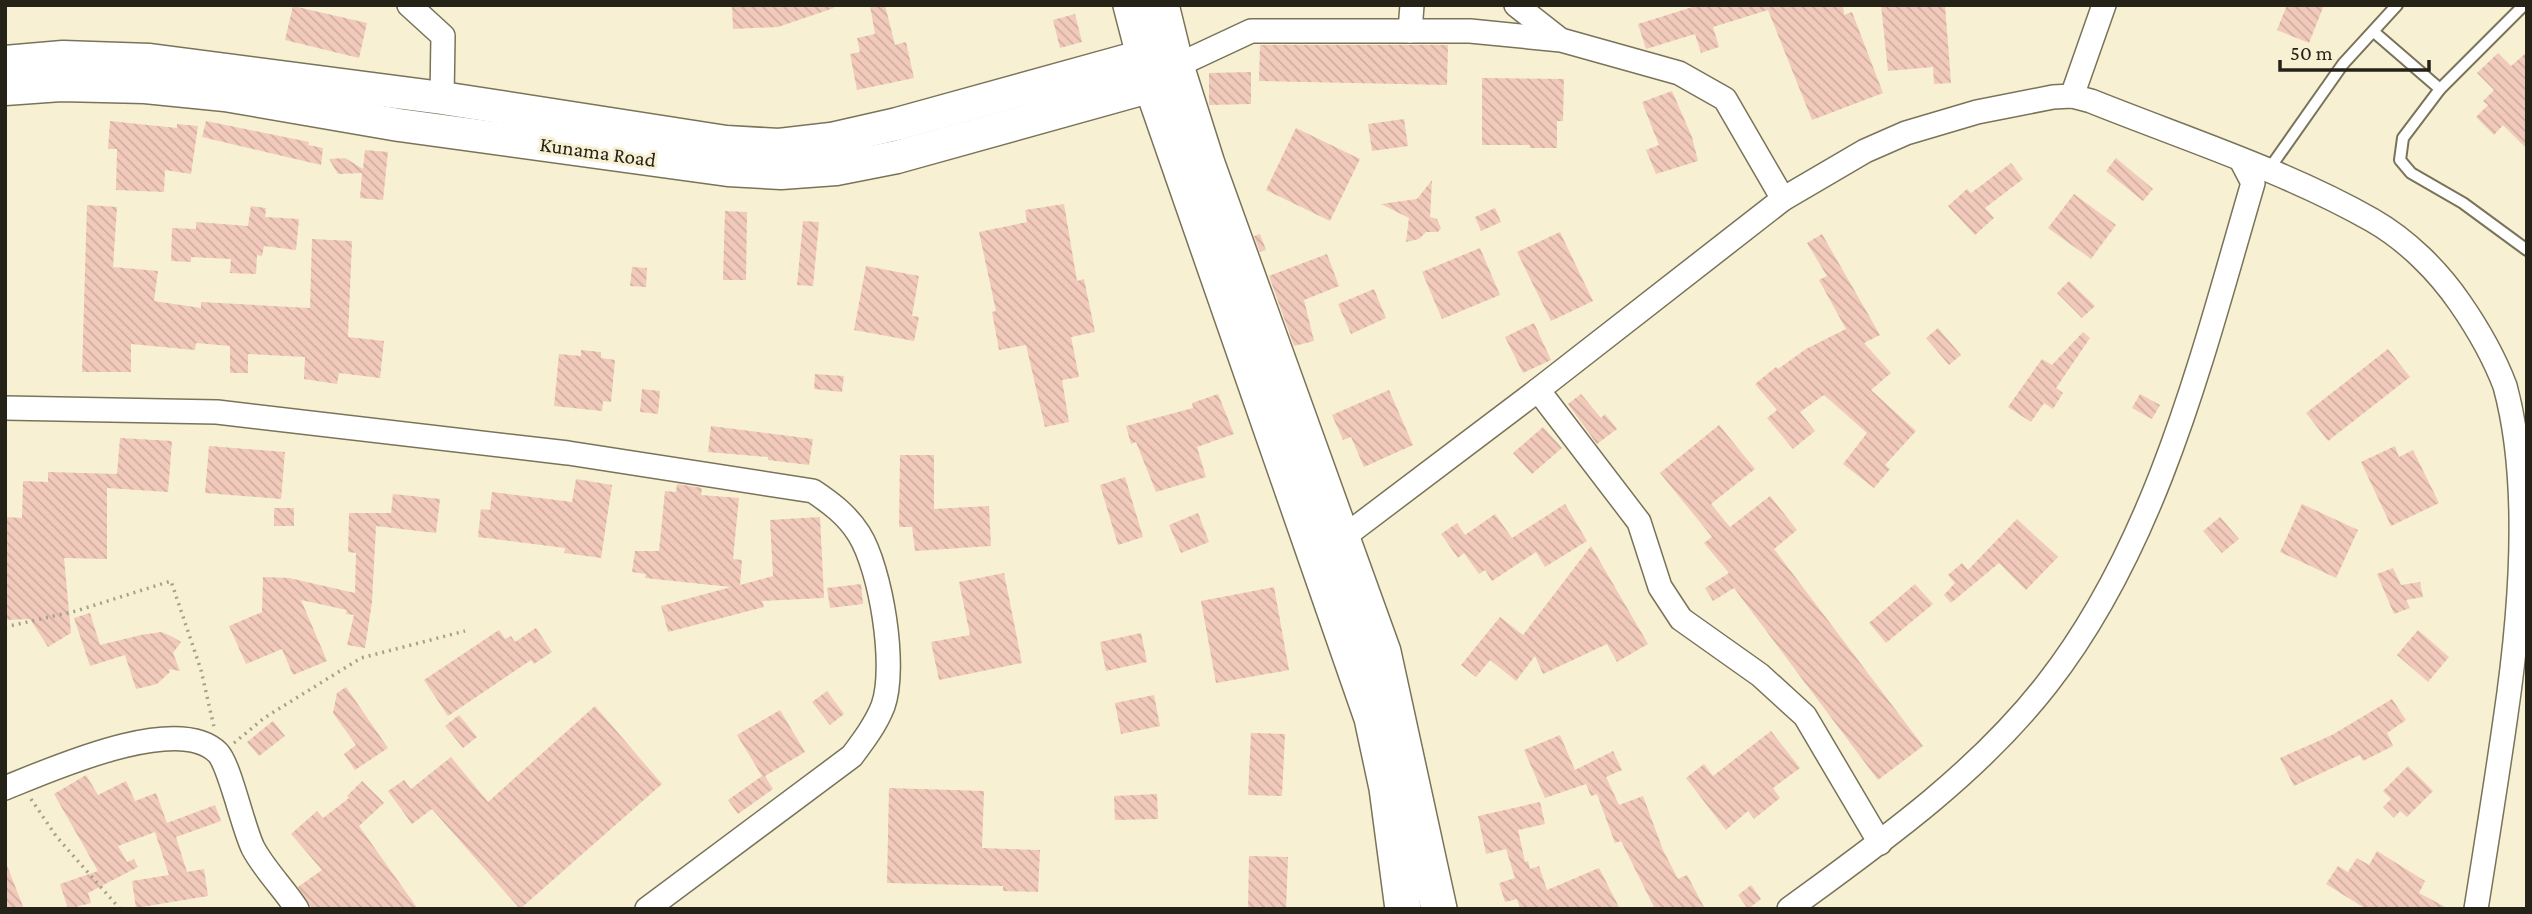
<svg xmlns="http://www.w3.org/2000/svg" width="2532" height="914" font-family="'Crimson Pro',serif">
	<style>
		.building { fill: url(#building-back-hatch) }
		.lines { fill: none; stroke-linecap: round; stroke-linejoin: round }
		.service-casing { stroke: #797359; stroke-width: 14 }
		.minor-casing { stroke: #797359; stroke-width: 26 }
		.secondary-casing { stroke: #797359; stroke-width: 35 }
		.primary-casing { stroke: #797359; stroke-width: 38 }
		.path { stroke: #a6a18b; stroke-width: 3.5; stroke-dasharray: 2 5; stroke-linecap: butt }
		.service { stroke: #fff; stroke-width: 10 }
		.minor { stroke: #fff; stroke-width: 23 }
		.secondary { stroke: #fff; stroke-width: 32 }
		.primary { stroke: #fff; stroke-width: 35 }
		.labels { text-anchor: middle; stroke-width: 6; stroke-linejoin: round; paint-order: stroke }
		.street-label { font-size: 21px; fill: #252318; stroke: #f7f0d3 }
	</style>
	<defs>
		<pattern id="building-back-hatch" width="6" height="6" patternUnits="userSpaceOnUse" patternTransform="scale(1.75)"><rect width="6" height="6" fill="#f2cabb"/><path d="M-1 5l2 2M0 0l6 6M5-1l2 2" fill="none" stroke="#cfada0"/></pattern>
	</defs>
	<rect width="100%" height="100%" fill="#f7f0d3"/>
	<g class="building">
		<polygon points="732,5 834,5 834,8 778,27 733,29"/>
		<polygon points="870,5 885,5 895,45 906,42 914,78 857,90 850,54 860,52 857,38 875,34"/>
		<polygon points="1699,5 1843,5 1844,15 1852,12 1883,93 1812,120 1768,10 1713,27 1719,47 1701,53 1695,34 1646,49 1638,24"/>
		<polygon points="1881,5 1945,5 1951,83 1934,84 1933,67 1888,71"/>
		<polygon points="2287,5 2324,5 2309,43 2277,30"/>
		<polygon points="293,6 367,23 359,58 285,40"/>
		<polygon points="1075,14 1082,42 1060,48 1053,20"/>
		<polygon points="1260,45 1448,45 1447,85 1259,81"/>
		<polygon points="2527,52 2527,149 2503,125 2494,135 2476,117 2488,105 2483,101 2494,90 2477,73 2498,53 2511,66"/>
		<polygon points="1251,72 1251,104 1209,105 1209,73"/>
		<polygon points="1482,78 1564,79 1563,121 1557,121 1557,148 1530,148 1530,145 1482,145"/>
		<polygon points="1672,91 1692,137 1698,161 1656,174 1646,150 1659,145 1642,102"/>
		<polygon points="1404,119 1408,146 1372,151 1368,124"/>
		<polygon points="110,121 177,128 177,124 198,126 191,174 165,170 164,192 116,190 117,149 108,149"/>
		<polygon points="206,121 309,142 308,145 323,148 321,165 202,137"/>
		<polygon points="1296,128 1360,159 1330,221 1266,190"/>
		<polygon points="365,150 388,152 383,200 360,198 362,173 338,174 329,159 345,158 363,169"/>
		<polygon points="2116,158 2153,189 2143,201 2106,171"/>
		<polygon points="2011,163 2023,179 1985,208 1994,218 1975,235 1948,206 1967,189 1971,193"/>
		<polygon points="1432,180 1430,217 1437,219 1441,228 1438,232 1426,232 1419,239 1406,242 1409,218 1381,204 1417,199"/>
		<polygon points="2074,194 2116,225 2091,259 2048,228"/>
		<polygon points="1064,204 1077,281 1084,279 1095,332 1071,337 1079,377 1062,380 1069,422 1045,427 1026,345 999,350 992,312 996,311 979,232 1027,222 1025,210"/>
		<polygon points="87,205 117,207 113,267 158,271 154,301 201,308 201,302 310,308 312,239 352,241 348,337 384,341 380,378 339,373 337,384 304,379 305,357 248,354 248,373 230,373 230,346 196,343 195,350 131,344 131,372 82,372"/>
		<polygon points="251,206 266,208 265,217 299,219 296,250 264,246 262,256 257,255 256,274 230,273 231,259 191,257 191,262 171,261 172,228 196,229 196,222 248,226"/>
		<polygon points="1495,208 1501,222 1481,231 1475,217"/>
		<polygon points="725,211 747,212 746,280 723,280"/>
		<polygon points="803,221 819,222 813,286 797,285"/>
		<polygon points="1560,232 1593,301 1551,321 1517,252"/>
		<polygon points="1260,234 1266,250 1260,252 1254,236"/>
		<polygon points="1822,234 1880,335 1864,343 1891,373 1871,390 1916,431 1885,465 1890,469 1874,488 1843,464 1867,433 1824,395 1800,412 1815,431 1793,449 1767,418 1777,410 1755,384 1776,367 1778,369 1806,349 1846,329 1819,280 1827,276 1807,243"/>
		<polygon points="1480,248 1500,295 1442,319 1422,272"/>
		<polygon points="1327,254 1339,286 1304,300 1314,341 1294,346 1269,276"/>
		<polygon points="866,266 919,276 912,316 919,317 914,341 854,330"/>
		<polygon points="632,267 647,268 646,287 630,286"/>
		<polygon points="2069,281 2095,306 2082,318 2057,293"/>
		<polygon points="1374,289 1386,318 1351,334 1338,304"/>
		<polygon points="1534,323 1551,360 1523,373 1505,337"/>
		<polygon points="1938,328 1961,355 1949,365 1926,338"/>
		<polygon points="2083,332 2090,338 2056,388 2063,393 2053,409 2044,403 2031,422 2008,407 2042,359 2052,365"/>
		<polygon points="2388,349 2410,377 2328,441 2306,413"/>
		<polygon points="581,350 601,352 601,358 615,360 611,402 603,401 602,411 554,406 559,354 581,356"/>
		<polygon points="815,374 844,376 842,392 814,389"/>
		<polygon points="642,389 660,391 658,414 640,412"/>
		<polygon points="1389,390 1413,445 1364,467 1351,437 1343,440 1332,415"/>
		<polygon points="1218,394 1234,434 1197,447 1206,477 1156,492 1136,442 1131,444 1126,426 1193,408 1192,403"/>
		<polygon points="1581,394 1601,418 1605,414 1617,429 1597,444 1568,404"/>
		<polygon points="2140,394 2160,405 2152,419 2132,408"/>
		<polygon points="1719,425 1755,469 1711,504 1730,527 1770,496 1797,530 1774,549 1923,746 1878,780 1734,588 1713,601 1705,588 1729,573 1704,543 1712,537 1660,473"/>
		<polygon points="711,426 813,439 809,465 768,460 768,457 708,452"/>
		<polygon points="1543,427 1562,448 1532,474 1513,453"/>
		<polygon points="120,438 172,441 168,492 107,488 107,559 64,558 71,633 48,647 30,619 5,620 5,517 22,518 23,481 48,482 48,472 117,474"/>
		<polygon points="209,446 285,452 281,499 205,493"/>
		<polygon points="2395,446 2399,457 2413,450 2439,503 2391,526 2361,462"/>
		<polygon points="900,455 934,455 934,509 989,506 991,546 915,551 912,527 899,527"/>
		<polygon points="1125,477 1143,537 1118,545 1100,485"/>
		<polygon points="576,479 612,485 601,558 564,553 565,548 478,537 481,509 490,510 492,492 572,502"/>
		<polygon points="677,484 702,488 701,495 739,498 733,559 742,560 740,585 773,576 770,520 820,517 824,598 762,601 764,607 668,632 661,606 731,587 645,578 646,574 632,572 635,551 659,551 665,491 676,492"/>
		<polygon points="393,494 440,499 436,533 376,526 372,602 365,648 347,645 354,615 346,614 347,610 301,600 327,661 293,675 282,649 246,664 229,626 262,612 263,577 289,578 355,593 356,553 348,552 349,513 391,513"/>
		<polygon points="1565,504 1587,541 1545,567 1536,552 1492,581 1485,570 1479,574 1464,553 1458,558 1441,534 1457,523 1465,535 1495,514 1512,538"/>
		<polygon points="2302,504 2358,530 2336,578 2280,552"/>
		<rect x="274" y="508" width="20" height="18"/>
		<polygon points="1198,513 1209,542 1181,553 1169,525"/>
		<polygon points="2220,517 2239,539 2222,553 2203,531"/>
		<polygon points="2017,519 2058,557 2026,590 1999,563 1951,603 1944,595 1955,583 1948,575 1962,563 1968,570"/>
		<polygon points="1591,546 1648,644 1617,662 1607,644 1543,674 1535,656 1516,681 1490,660 1476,677 1461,665 1500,617 1523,635"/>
		<polygon points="2393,568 2401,585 2420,582 2423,597 2406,600 2410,608 2394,614 2377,574"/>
		<polygon points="1004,573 1022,663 939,680 931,642 970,635 959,582"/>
		<polygon points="861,584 863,604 830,608 827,588"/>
		<polygon points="1915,584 1933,604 1886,643 1869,623"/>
		<polygon points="1274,587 1289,670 1216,683 1201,601"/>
		<polygon points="90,613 100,645 141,635 161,632 171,636 181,642 173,653 180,671 169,669 170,672 157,684 136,689 125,655 90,666 74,618"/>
		<polygon points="536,628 552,652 534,664 531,660 448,716 424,680 499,630 505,639 511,636 515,642"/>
		<polygon points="2418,630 2449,657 2428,682 2397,655"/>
		<polygon points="1141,633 1147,662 1106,671 1100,642"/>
		<polygon points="346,687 388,748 355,770 344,754 356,745 333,713 337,693"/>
		<polygon points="827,691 844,714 830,725 812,702"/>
		<polygon points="1154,695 1160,726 1121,734 1115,703"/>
		<polygon points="2392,699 2406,720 2387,733 2393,746 2363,761 2360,755 2294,786 2280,758 2332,735"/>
		<polygon points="595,706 662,784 520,909 432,809 412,824 388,791 404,780 411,789 451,757 488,802"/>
		<polygon points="780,710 805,752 765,776 773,789 738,814 728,800 762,776 737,735"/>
		<polygon points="459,715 477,737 463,748 445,726"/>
		<polygon points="273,721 285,736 259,756 247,742"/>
		<polygon points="1771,731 1800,768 1773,788 1780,798 1754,819 1748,811 1726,830 1686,778 1704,764 1713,776"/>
		<polygon points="1251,733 1285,734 1282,796 1248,795"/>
		<polygon points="1560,735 1575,770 1613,751 1622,770 1606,777 1619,805 1643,796 1663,850 1678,879 1687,875 1705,909 1655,909 1621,841 1615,843 1597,794 1591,796 1586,784 1545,798 1524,750"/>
		<polygon points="2408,766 2433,791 2407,817 2400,811 2394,818 2383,807 2391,799 2383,791"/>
		<polygon points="86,775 98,795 126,781 135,801 156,793 167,823 215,805 221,821 176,837 187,872 204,869 208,896 136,908 132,881 169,875 155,832 118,846 127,862 134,859 138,867 88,893 91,903 68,909 60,884 98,871 54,794"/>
		<polygon points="362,781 384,803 359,826 418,909 312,909 298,887 322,870 291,834 317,811 323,818 349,798 347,796"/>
		<polygon points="889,788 984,791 982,848 1040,850 1038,892 1003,891 1003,886 887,883"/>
		<polygon points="1157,794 1158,819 1115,820 1114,796"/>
		<polygon points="1540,802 1545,824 1518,830 1525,862 1528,861 1530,869 1539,866 1547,890 1599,868 1620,909 1520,909 1517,899 1505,902 1499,883 1515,878 1506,849 1486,854 1478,816"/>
		<polygon points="2377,851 2425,881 2419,893 2449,909 2366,909 2326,884 2338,866 2348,872 2357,858 2369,865"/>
		<polygon points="1249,856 1288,857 1286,909 1248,909"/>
		<polygon points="6,863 24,909 5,909"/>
		<polygon points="1751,885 1761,899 1748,909 1738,895"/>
	</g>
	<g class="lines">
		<defs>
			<g id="service">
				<polyline points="2522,7 2440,89 2403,138 2400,160 2411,173 2463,203 2527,250"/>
				<polyline points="2374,32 2440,89"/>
				<polyline points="2267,172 2343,64 2397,5"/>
			</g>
			<g id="minor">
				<polyline points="409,5 443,36 442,98"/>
				<polyline points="1516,5 1558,38"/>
				<polyline points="1410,31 1412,5"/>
				<polyline points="1176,66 1251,31 1470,31 1561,40 1679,73 1725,99 1783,199"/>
				<polyline points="2072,96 2104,5"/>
				<polyline points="1538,390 1639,522 1660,587 1681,619 1760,675 1805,716 1880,843"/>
				<path d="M5,408l212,4 351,41 245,38c18,12 34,24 46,43 22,35 38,133 24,172 -7,18 -19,34 -31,50l-205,153"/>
				<path d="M1330,544l11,-5 197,-149 245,-191 82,-48 41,-18 71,-21 76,-15 19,-1 19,5c92,37 195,70 281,119 35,20 66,51 88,83 18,26 34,54 45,83 27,99 15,234 0,335 -9,63 -19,125 -29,188"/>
				<path d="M5,788c45,-18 173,-76 213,-35 12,13 25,75 35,95 11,21 31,41 44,61"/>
				<path d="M1789,909c92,-67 188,-135 258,-225 111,-142 156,-331 206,-501l-11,-21"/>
			</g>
			<g id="secondary">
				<polyline points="5,62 63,57 150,60 442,98 726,142 779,145 831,139 897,124 1143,56 1165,40"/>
				<polyline points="5,89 61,85 145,87 225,95 399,125 728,170 781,173 836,169 897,157 1152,86 1171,70"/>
			</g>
			<g id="primary">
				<polyline points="1131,5 1152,86 1372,718 1387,788 1403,909"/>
				<polyline points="1161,5 1176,66 1207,164 1383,652 1439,909"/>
			</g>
		</defs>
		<use href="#service" class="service-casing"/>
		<use href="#minor" class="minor-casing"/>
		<use href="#secondary" class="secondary-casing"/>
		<use href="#primary" class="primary-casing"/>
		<g class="path">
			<polyline points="5,627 76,611 171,581 201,670 214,727"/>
			<polyline points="234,743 264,718 361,658 465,631"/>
			<polyline points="31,799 56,836 120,909"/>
		</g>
		<use href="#service" class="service"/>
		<use href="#minor" class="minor"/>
		<use href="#secondary" class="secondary"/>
		<use href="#primary" class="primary"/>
	</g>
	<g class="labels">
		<g class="street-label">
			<text transform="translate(598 152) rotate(8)" y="7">Kunama Road</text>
		</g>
	</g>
	<rect width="2532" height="914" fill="none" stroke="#252318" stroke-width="14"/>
	<path d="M2280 60v10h149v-10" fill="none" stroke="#252318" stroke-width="3.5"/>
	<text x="2290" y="60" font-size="21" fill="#252318" stroke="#f7f0d3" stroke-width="5" paint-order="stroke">50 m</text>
</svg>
